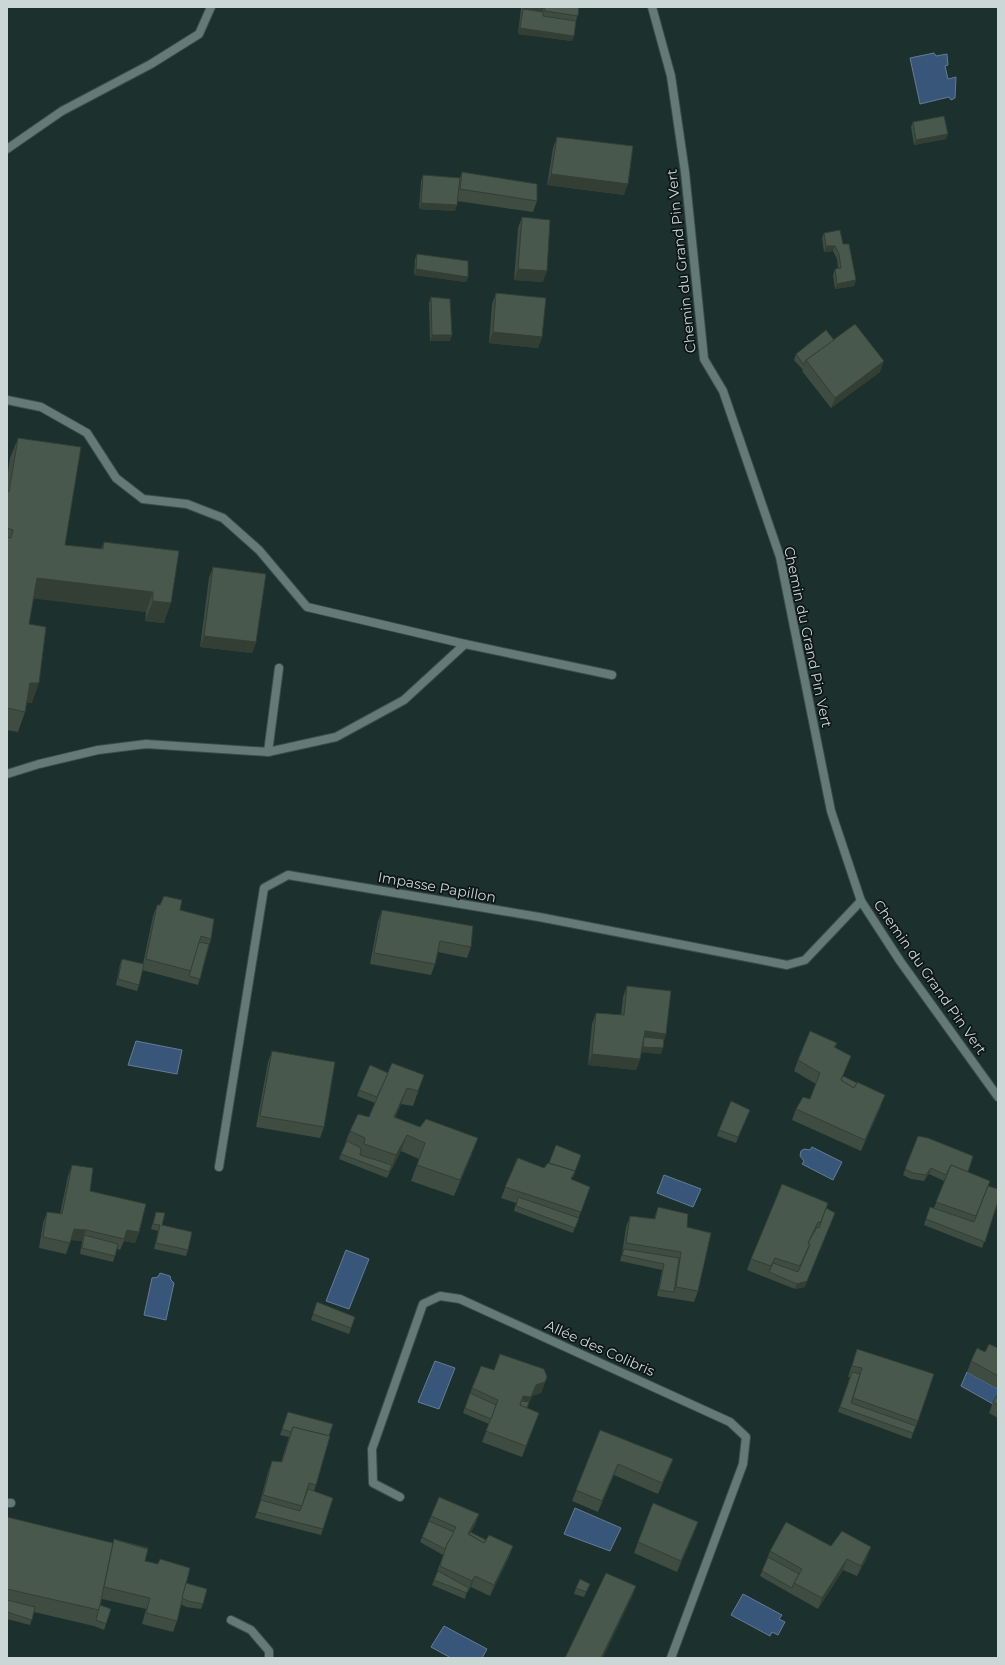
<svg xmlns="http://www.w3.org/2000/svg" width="1005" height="1665" font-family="Montserrat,sans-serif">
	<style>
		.water { fill: #38557a; stroke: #647c95 }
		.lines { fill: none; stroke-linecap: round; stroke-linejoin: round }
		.service-casing { stroke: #3c4d4b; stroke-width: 10 }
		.minor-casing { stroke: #3c4d4b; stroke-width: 10 }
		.tertiary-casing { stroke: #3c4d4b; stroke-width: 10 }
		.service { stroke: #647a77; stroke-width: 8 }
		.minor { stroke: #647a77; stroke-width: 8 }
		.tertiary { stroke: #647a77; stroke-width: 8 }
		.wall { fill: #3f4c41 }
		.shaded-wall { fill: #333e35 }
		.building { fill: #49584c; stroke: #333e35 }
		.labels { text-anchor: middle; stroke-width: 3.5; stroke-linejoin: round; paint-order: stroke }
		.street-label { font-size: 14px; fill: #cbd7d5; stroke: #0d1615 }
	</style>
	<rect width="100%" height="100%" fill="#1c302e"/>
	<g class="water">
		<polygon points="934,53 936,56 947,54 948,65 945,66 948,79 956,77 955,98 951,100 949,97 920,104 910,58"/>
		<polygon points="136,1041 182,1050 177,1074 128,1065"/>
		<polygon points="812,1147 842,1162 833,1180 802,1164 804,1161 800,1156 801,1151 804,1149 810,1150"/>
		<polygon points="664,1175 701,1189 693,1207 657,1193"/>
		<polygon points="346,1250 369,1259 349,1309 326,1301"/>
		<polygon points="160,1273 170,1276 171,1280 174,1283 166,1320 144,1315 152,1278 158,1277"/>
		<polygon points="435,1361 455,1368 439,1409 418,1402"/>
		<polygon points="967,1372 998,1389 998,1396 993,1404 961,1386"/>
		<polygon points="575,1508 621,1528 610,1551 564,1534"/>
		<polygon points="743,1594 782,1615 779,1619 785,1622 778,1635 772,1632 770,1636 731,1615"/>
		<polygon points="444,1626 487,1649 482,1658 451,1658 431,1647"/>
	</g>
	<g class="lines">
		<defs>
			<g id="service">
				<polyline points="7,400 41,407 87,433 116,478 143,499 187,504 223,518 259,550 307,607 465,644 612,675"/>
				<polyline points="268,752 279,668"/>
				<polyline points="7,774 39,764 98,750 146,744 268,752 336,737 404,700 465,644"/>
				<polyline points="219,1167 264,888 288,875 539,917 787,965 805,960 861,901"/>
				<polyline points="7,1503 11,1503"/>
				<polyline points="231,1620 251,1630 269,1651 269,1658"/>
			</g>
			<g id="minor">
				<polyline points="652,7 671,76 685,172 704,359 723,391 780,557 831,811 861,901 900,961 998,1097"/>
				<polyline points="400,1497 373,1483 372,1449 423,1304 440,1296 460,1299 730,1422 746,1437 743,1464 671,1658"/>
			</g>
			<polyline id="tertiary" points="7,149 62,111 151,64 199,34 211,7"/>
		</defs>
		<use href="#service" class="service-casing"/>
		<use href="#minor" class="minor-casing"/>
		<use href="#tertiary" class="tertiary-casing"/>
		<use href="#service" class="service"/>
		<use href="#minor" class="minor"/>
		<use href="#tertiary" class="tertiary"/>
	</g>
	<g class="wall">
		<polygon points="514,7 579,7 572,41 518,34 521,8"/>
		<polygon points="913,122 948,134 946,139 914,145 911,127"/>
		<polygon points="557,137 624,195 547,185 553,148"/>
		<polygon points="462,172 537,201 533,212 457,201 455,211 419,209 421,181 423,175 460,178"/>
		<polygon points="522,217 543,282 514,280 518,228"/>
		<polygon points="824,233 843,244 854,286 835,289 833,275 835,269 838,268 837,259 833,251 824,252 822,238"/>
		<polygon points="417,254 468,277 466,282 414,275 415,259"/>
		<polygon points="496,293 542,337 538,348 489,343 492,304"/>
		<polygon points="431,297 450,341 430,341 429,303"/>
		<polygon points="834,340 880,372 831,408 802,371 803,370 794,360 796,354"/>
		<polygon points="18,438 65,545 101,549 104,542 179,551 164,623 145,621 146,612 33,598 29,624 32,703 26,703 25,712 18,732 7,730 7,479 10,458"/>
		<polygon points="213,567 256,642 252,653 200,647 209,578"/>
		<polygon points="157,905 180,910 211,939 198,985 142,970 139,985 137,991 116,985 120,964 122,959 143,964 153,916"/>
		<polygon points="382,910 471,947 467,958 438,952 435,964 431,975 370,964 378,921"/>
		<polygon points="627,986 666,1034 664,1039 661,1054 642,1052 640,1059 636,1070 588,1065 592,1024 596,1013 621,1015 623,997"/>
		<polygon points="837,1043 835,1048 851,1056 841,1080 881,1106 861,1151 792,1120 796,1109 810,1099 816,1084 794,1071 798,1060"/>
		<polygon points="272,1051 324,1127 320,1138 256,1127 268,1062"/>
		<polygon points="388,1073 424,1075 413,1106 401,1104 395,1117 472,1154 454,1196 411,1181 419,1159 401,1151 387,1178 339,1159 350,1131 369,1117 375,1103 357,1096 359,1090"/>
		<polygon points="750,1110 736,1143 717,1136 719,1130"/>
		<polygon points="918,1136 988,1186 998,1201 982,1248 924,1225 930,1207 934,1208 946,1178 944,1181 929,1174 924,1181 911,1179 903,1175"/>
		<polygon points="517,1158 590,1187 573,1233 514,1211 516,1203 501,1198"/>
		<polygon points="72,1165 90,1191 139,1232 135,1243 124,1241 120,1250 117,1249 113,1262 80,1254 82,1241 71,1240 66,1254 39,1248 43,1223 47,1212 60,1214 68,1176"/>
		<polygon points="658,1207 687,1227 698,1291 694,1302 657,1296 662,1270 620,1261 622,1254 626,1227 630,1216 654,1219"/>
		<polygon points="156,1212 162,1225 188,1250 186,1256 154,1249 158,1231 151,1229"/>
		<polygon points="824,1214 805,1287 795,1289 747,1270 751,1259"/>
		<polygon points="317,1302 355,1317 349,1334 311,1320"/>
		<polygon points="998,1348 998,1389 967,1372 971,1361 985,1352"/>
		<polygon points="857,1349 918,1421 911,1439 838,1412 850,1377 848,1377"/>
		<polygon points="494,1370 547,1377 541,1393 532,1396 527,1408 539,1413 522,1457 482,1442 489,1424 463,1413 472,1388"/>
		<polygon points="998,1394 998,1418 989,1413 993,1402"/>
		<polygon points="288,1412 316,1485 314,1491 323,1529 321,1535 255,1518 259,1506 268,1472 272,1461 281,1462 289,1437 280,1435"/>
		<polygon points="600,1430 673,1459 669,1470 658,1494 614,1475 598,1512 572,1501"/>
		<polygon points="479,1514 475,1525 471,1532 486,1540 513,1546 509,1557 490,1596 471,1587 468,1592 467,1592 465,1599 432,1585 437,1572 443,1555 420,1542 431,1516"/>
		<polygon points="7,1517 113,1543 114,1539 145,1561 186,1583 203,1604 201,1609 186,1607 181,1604 177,1621 173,1632 142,1624 146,1609 102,1599 100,1605 106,1624 104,1630 94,1626 34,1612 30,1625 7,1619"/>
		<polygon points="694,1533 677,1572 634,1553 638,1542"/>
		<polygon points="831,1546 867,1558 857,1576 843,1570 818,1609 760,1576 770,1551"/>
		<polygon points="590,1584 584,1597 574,1594 576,1588"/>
	</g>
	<g class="shaded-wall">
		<polygon points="523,7 544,7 541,18 523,9"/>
		<polygon points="520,28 574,36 572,41 518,34"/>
		<polygon points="948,134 946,139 914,145 916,140"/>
		<polygon points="551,174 628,184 624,195 547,185"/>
		<polygon points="421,203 457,205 455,211 419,209"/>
		<polygon points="826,246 835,246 833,251 824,252"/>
		<polygon points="416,269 468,277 466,282 414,275"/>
		<polygon points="518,269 547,271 543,282 514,280"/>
		<polygon points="856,280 854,286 835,289 837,284"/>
		<polygon points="493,332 542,337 538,348 489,343"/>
		<polygon points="432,335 452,335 450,341 430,341"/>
		<polygon points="884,361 880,372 831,408 835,398"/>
		<polygon points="37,578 153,592 146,612 29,598"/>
		<polygon points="153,601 171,603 164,623 145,621"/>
		<polygon points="204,636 256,642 252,653 200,647"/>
		<polygon points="30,683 39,683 32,703 22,703"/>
		<polygon points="645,1031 666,1034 662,1045 642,1042"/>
		<polygon points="641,1046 663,1048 661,1054 639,1052"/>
		<polygon points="592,1054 640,1059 636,1070 588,1065"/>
		<polygon points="407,1088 401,1104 389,1133 394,1117"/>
		<polygon points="885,1095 881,1106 861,1151 865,1140"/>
		<polygon points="407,1135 401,1151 390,1171 396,1155"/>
		<polygon points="478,1138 472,1154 454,1196 460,1180"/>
		<polygon points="931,1168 929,1174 924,1181 926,1175"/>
		<polygon points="833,1218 805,1287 795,1289 797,1284"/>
		<polygon points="74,1229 86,1230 82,1241 70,1240"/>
		<polygon points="127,1230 139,1232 135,1243 124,1241"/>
		<polygon points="547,1377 541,1393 532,1396 523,1419 519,1407 523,1396"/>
		<polygon points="673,1459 669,1470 658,1494 662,1483"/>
		<polygon points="618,1464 614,1475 598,1512 602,1501"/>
		<polygon points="479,1514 475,1525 467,1539 468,1534"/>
		<polygon points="698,1522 694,1533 677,1572 681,1561"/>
		<polygon points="513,1546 509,1557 490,1596 494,1585"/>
		<polygon points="871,1547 867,1558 857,1576 861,1566"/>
		<polygon points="847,1559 843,1570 818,1609 822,1598"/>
		<polygon points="475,1576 471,1587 468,1592 472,1581"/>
		<polygon points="636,1586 632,1597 603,1658 601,1658"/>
	</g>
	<g class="building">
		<polygon points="545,7 579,7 578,16 545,11"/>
		<polygon points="523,9 543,12 543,16 576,21 574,36 520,28"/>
		<polygon points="944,116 948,134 916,140 913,122"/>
		<polygon points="557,137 633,146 628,184 551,174"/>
		<polygon points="462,172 537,184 537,201 460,189"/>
		<polygon points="423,175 460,178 457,205 421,203"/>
		<polygon points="522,217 550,220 547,271 518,269"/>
		<polygon points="840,230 843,244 849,244 856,280 837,284 835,269 841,268 839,254 835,246 826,246 824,233"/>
		<polygon points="417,254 468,261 468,277 416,269"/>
		<polygon points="496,293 546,298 542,337 493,332"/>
		<polygon points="431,297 450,299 452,335 432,335"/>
		<polygon points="855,324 884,361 835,398 806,360"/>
		<polygon points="826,330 834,340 806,360 804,365 796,354"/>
		<polygon points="18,438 81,447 65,545 103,549 104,542 179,551 171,603 153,601 153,592 37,578 29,624 46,627 39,683 30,683 25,712 7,708 7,537 11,538 13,530 7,528 7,491 9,492"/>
		<polygon points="213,567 266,574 256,642 204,636"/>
		<polygon points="164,896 182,900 180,910 214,919 211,939 201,936 191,971 146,959 157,905 160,905"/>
		<polygon points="382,910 473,926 471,947 440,941 435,964 374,953"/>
		<polygon points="199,942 209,944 200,979 189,976"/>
		<polygon points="122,959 144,964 139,985 118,979"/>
		<polygon points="627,986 671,991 666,1034 645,1031 640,1059 592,1054 596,1013 624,1015"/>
		<polygon points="810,1031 837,1043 834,1047 851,1056 841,1080 854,1088 857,1082 885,1095 865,1140 796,1109 803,1097 810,1099 820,1073 798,1060"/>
		<polygon points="644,1037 664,1039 663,1048 643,1047"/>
		<polygon points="272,1051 335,1062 324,1127 260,1116"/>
		<polygon points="392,1063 424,1075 418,1091 407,1088 394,1117 420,1127 426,1119 478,1138 460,1180 417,1165 425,1143 407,1135 396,1155 364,1144 365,1138 350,1131 358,1114 369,1117"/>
		<polygon points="370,1065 388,1073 377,1097 359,1090"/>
		<polygon points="843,1076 857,1083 854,1088 841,1080"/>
		<polygon points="731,1101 750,1110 738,1137 719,1130"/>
		<polygon points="918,1136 928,1138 973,1156 968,1172 951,1165 946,1175 931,1168 926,1175 913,1173 905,1169"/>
		<polygon points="347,1141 361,1148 360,1155 392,1165 389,1172 341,1154"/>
		<polygon points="556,1145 581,1155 573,1177 575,1171 549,1163"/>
		<polygon points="518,1158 544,1168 548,1163 575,1171 571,1179 590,1187 581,1212 505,1187"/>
		<polygon points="72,1165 93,1168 90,1191 146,1204 139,1232 127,1230 124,1239 86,1230 74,1229 70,1243 43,1237 47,1212 62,1214"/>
		<polygon points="951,1165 990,1181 976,1216 936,1202"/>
		<polygon points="782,1184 828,1203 821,1222 818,1222 808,1243 810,1244 800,1266 775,1258 771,1266 751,1259"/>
		<polygon points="988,1186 998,1189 998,1201 985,1242 926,1219 930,1207 974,1222"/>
		<polygon points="518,1197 579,1218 575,1228 516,1206"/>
		<polygon points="658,1207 688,1214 687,1227 711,1233 698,1291 676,1287 681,1252 626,1243 630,1216 655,1219"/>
		<polygon points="826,1208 835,1213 807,1281 797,1284 769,1272 773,1263 798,1272 808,1249 810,1244 808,1243 817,1227 819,1228"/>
		<polygon points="156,1212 165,1213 162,1225 192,1232 188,1250 156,1243 160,1225 153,1224"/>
		<polygon points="84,1235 118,1244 115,1256 82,1248"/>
		<polygon points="624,1249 679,1258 674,1292 659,1290 664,1264 622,1255"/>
		<polygon points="317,1302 355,1317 351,1328 313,1314"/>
		<polygon points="989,1344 998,1348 998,1376 971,1361 977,1348 985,1352"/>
		<polygon points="857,1349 934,1374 918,1421 853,1398 862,1368 852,1366"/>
		<polygon points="500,1354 544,1369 547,1377 545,1382 536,1385 531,1397 523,1396 520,1405 539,1413 526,1446 486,1431 498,1400 472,1388 481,1366 494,1370"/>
		<polygon points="852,1372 860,1374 851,1403 916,1426 913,1433 840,1407"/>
		<polygon points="470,1393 496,1405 491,1419 465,1408"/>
		<polygon points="998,1394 998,1405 993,1402"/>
		<polygon points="521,1401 529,1402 527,1408 520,1405"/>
		<polygon points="288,1412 333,1424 329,1436 293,1427 291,1432 282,1429"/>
		<polygon points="293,1427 330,1436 316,1485 309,1483 302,1506 263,1495 272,1461 282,1462"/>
		<polygon points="600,1430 673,1459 662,1483 618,1464 602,1501 576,1490"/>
		<polygon points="308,1489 333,1498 323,1529 257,1512 261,1500 300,1511"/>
		<polygon points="439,1497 479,1514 468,1534 484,1543 489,1535 513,1546 494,1585 475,1576 472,1581 440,1566 447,1544 456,1527 431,1516"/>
		<polygon points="653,1503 698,1522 681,1561 638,1542"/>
		<polygon points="7,1517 113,1543 99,1610 7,1589"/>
		<polygon points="429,1521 454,1532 447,1544 445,1549 422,1537"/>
		<polygon points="786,1522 831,1546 842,1531 871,1547 861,1566 847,1559 822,1598 794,1583 802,1569 770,1551"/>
		<polygon points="470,1532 486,1540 484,1543 469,1534"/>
		<polygon points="114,1539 148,1549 145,1561 158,1564 160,1559 190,1568 177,1621 146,1613 150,1598 104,1587"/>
		<polygon points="117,1540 148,1548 148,1549"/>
		<polygon points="768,1557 799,1574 794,1583 792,1588 762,1571"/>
		<polygon points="438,1571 469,1588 467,1593 434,1580"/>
		<polygon points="606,1573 636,1586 601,1658 565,1658"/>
		<polygon points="580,1579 590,1584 586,1592 576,1588"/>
		<polygon points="186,1583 207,1589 203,1604 188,1601 182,1598"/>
		<polygon points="7,1600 35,1607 32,1620 7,1612"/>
		<polygon points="100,1605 111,1609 106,1624 96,1620"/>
	</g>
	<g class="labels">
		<g class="street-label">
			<text transform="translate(681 261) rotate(-96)" y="5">Chemin du Grand Pin Vert</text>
			<text transform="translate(808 637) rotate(78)" y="5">Chemin du Grand Pin Vert</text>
			<text transform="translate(437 887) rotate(10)" y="5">Impasse Papillon</text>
			<text transform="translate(930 977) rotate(55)" y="5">Chemin du Grand Pin Vert</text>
			<text transform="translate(600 1348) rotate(24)" y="5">Allée des Colibris</text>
		</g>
	</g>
	<rect width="1005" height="1665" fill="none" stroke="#cbd7d5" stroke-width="16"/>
</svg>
